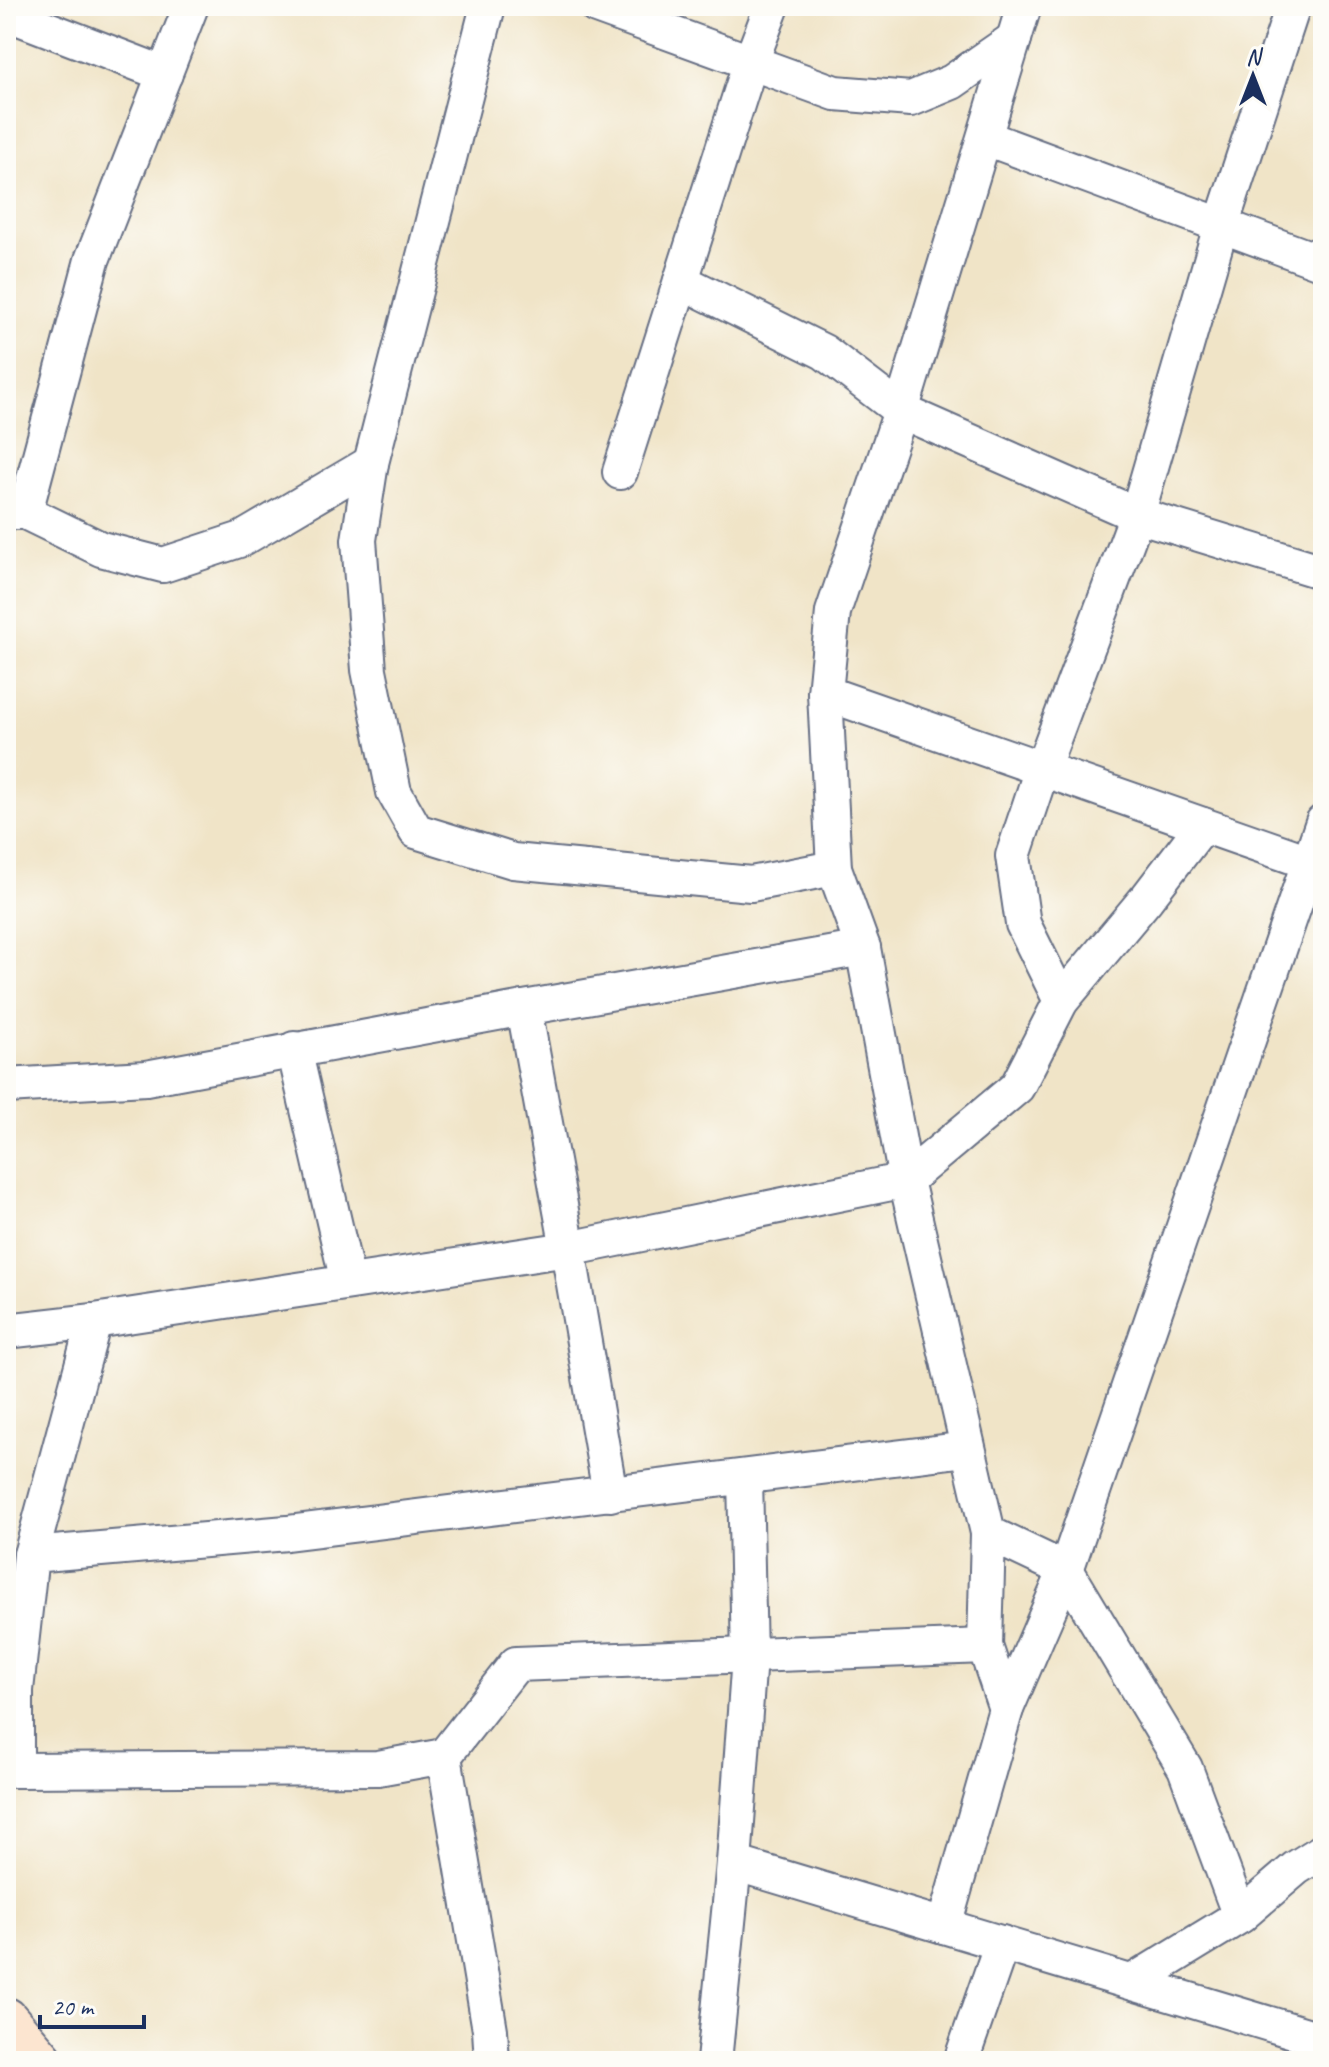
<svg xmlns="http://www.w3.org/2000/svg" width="1329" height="2067" font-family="Caveat,sans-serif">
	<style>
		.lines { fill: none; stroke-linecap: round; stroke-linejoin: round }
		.minor-casing { stroke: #666e83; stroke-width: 38 }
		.secondary-casing { stroke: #666e83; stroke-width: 48 }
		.minor { stroke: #fff; stroke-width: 34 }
		.secondary { stroke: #fce5d0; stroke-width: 44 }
	</style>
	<rect width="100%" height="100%" fill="#fdfcf7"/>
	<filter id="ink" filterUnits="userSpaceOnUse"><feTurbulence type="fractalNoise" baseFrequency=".0125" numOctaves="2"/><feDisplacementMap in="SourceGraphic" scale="16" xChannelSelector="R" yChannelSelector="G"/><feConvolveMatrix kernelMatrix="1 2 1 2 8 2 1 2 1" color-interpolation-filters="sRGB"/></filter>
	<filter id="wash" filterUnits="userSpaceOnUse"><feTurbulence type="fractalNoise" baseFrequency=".006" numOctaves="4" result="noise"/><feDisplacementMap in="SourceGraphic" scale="32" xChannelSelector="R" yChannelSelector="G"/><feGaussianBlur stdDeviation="1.8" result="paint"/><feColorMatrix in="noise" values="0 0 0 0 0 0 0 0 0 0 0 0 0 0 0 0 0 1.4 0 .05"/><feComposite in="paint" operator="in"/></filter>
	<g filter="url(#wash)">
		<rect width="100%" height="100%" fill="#f0e4c7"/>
	</g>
	<g filter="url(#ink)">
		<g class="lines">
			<defs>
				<g id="minor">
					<polyline points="488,6 371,463 359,540 369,670 394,792 416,831 513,861 751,884 834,868"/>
					<polyline points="596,6 835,93 911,99 952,82 1014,39"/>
					<polyline points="6,13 165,74"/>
					<polyline points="986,138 1323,263"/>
					<polyline points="681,281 824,352 901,411 1137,515 1323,572"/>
					<polyline points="620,472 750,64 772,6"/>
					<polyline points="6,512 25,512 101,549 163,565 242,539 371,463"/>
					<polyline points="25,512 92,260 191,6"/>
					<polyline points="825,693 1323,867"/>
					<polyline points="1061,1001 1023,924 1013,856 1042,769 1137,515 1221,226 1293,6"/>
					<polyline points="294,1049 348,1282"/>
					<polyline points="6,1086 146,1078 524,1008 863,948"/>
					<polyline points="6,1331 94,1321 568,1249 524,1008"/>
					<polyline points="610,1494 568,1249 906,1180 1017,1087 1061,1001 1147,898 1203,825"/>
					<polyline points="988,1533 1066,1570 1185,1768 1240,1916"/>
					<polyline points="31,1555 94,1321"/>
					<polyline points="1006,1709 985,1646 988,1533 906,1180 863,948 834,868 825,693 833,612 901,411 1024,6"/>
					<polyline points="444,1756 490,2030 492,2061"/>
					<polyline points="6,1770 16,1770 16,1690 31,1555 287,1533 967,1449"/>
					<polyline points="16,1770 378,1768 444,1756 516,1664 985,1646"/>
					<polyline points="734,1863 1323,2040"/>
					<polyline points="944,1926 1006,1709 1066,1570 1323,822"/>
					<polyline points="1132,1982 1240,1916 1296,1868 1323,1851"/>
					<polyline points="714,2061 734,1863 749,1657 745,1477"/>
					<polyline points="961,2061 1002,1943"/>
				</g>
				<polyline id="secondary" points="6,2020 41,2061"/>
			</defs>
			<use href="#minor" class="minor-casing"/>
			<use href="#secondary" class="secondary-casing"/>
			<use href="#minor" class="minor"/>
			<use href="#secondary" class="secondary"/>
		</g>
	</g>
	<rect width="1329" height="2067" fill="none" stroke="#fdfcf7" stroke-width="32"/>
	<g transform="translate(1253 76)" stroke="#fdfcf7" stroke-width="6" paint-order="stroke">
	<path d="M0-6L14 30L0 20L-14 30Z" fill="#1b2f5e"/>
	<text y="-12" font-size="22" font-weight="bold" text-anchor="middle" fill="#1b2f5e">N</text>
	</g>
	<path d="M40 2015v12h104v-12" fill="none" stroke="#1b2f5e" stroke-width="4"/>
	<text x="52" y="2015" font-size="24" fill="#1b2f5e" stroke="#fdfcf7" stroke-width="6" paint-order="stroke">20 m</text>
</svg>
